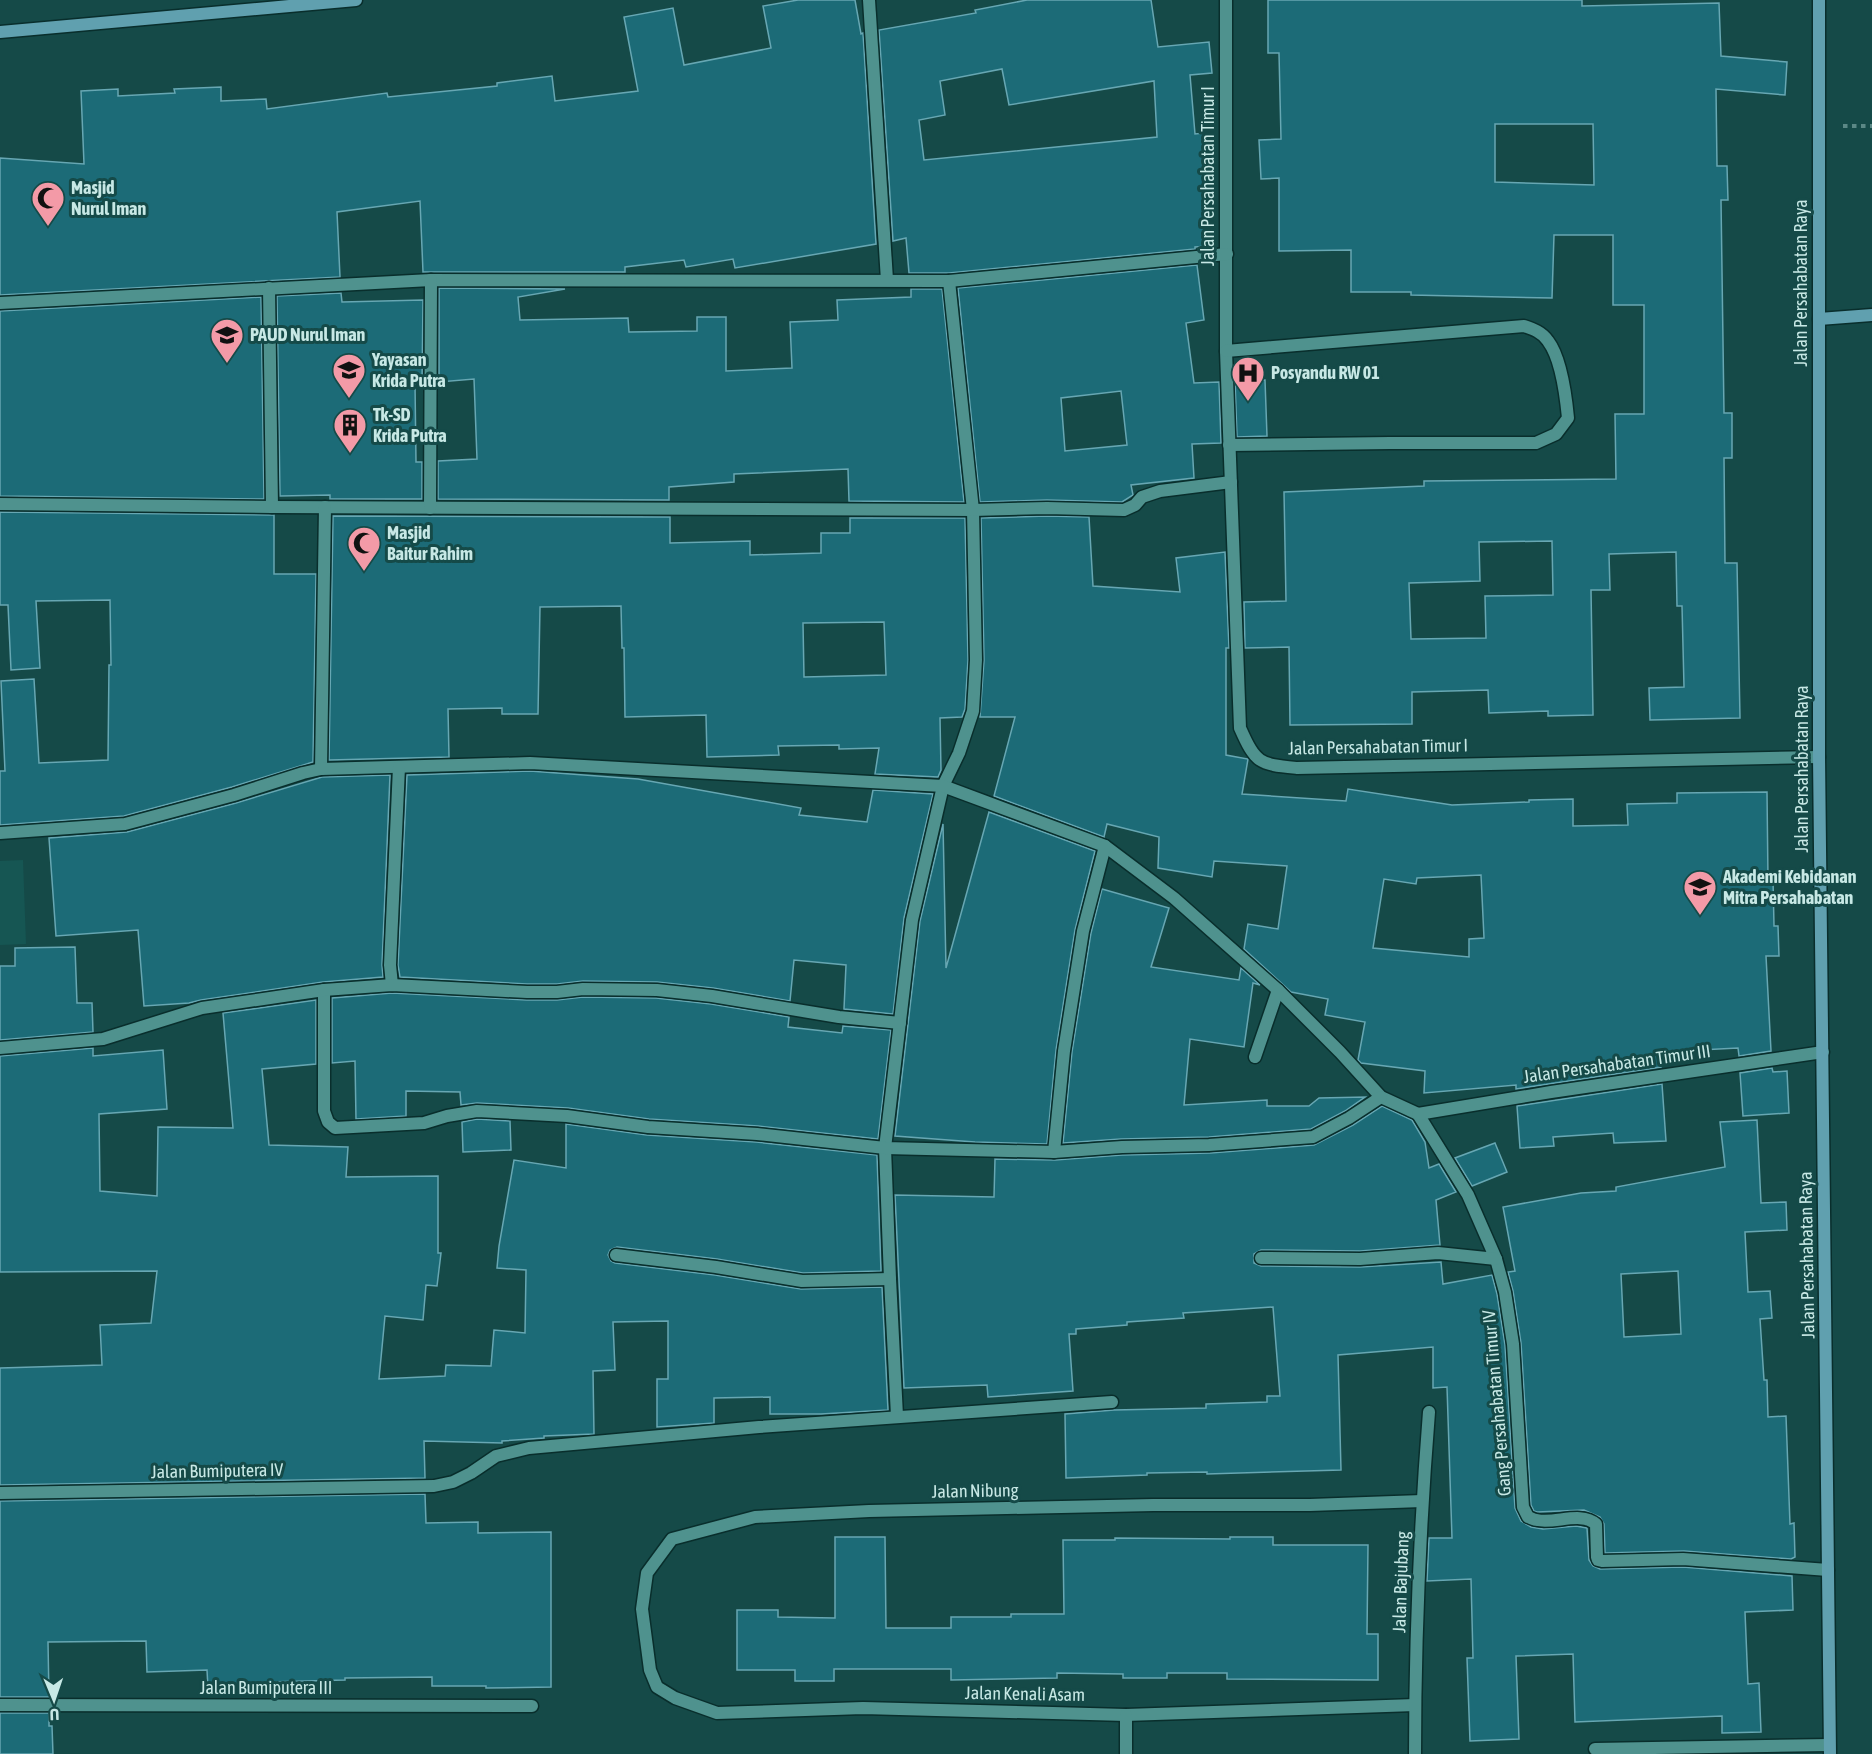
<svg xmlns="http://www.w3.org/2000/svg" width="1872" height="1754" font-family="'Asap Condensed',sans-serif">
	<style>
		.built { fill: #165653 }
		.building { fill: #1c6b77; stroke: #67a7b3; stroke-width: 1.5; fill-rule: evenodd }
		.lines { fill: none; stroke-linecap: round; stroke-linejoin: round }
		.street-casing { stroke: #092e2c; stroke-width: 15 }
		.secondary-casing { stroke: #092e2c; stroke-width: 15 }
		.path { stroke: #5b8886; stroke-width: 4; stroke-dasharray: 4.5 4.5; stroke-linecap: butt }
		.street { stroke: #4f928e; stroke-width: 12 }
		.secondary { stroke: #60a0af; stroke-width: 12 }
		.labels { text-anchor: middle; stroke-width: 6; stroke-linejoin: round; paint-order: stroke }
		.street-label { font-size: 18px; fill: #c7e8e5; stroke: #154a48 }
		.poi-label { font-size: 18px; font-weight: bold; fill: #c7e8e5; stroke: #154a48; text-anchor: start }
	</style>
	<rect width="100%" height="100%" fill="#154a48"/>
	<polygon class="built" points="23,860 26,944 0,945 0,861"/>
	<g class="building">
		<polygon points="798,0 855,0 861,34 863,33 876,244 735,268 733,259 686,267 684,260 625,267 625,272 423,272 420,201 337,212 340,277 0,295 0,158 84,164 81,91 118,89 118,96 175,93 174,89 221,87 221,101 266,99 267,109 387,93 388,97 497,86 497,83 552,76 555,101 638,91 624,17 673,8 684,65 771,48 763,6"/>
		<path d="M1027,0h124l7,47 51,-5 3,31 -22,2 5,59 9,-1 4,40h-6l8,73 -15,1v2l-246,24h-40l-3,-35 -13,3 -14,-211 97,-17 -1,-3zM1002,69l7,36 145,-24 3,56 -233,23 -5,-40 26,-5 -5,-34z"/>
		<path d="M1268,0h314v6l137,-3 2,53 66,6 -2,33 -69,-6 1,77h10l1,34h-7l3,213h8v45h-8l1,105h12l3,155 -90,2 -1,-32 35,-1 -2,-81h-5l-1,-54 -67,2 1,36h-19l2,125 -45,1v-5l-59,2 -1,-23 -76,2v32l-122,1 -1,-78 -44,1 -1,-46 42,-1 -2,-109 140,-6v-5l192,-2 -1,-65h29v-109h-31v-70h-59l-2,63 -141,-3v-3h-60v-42l-72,1v-73l-18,1 -2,-39 22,-1 -2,-86h-11zM1495,124h98l1,61 -99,-3zM1552,541l1,54 -68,1 1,42 -75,1 -2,-56 71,-2 -1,-39z"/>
		<path d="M1197,265l7,55 -18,3 8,60 25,-1 2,61 -29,1 2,34 -63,7 2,10 -11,7 -75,-2 -67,2 -22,-214zM1121,391l6,54 -62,6 -4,-53z"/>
		<polygon points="439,288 565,289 518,297 520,320 628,318 629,332 697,331 697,317 726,317 726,371 792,368 790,322 838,320 837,300 911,297 911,289 942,289 964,502 849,501 848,469 734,474 734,482 669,487 669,500 438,499 438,461 477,459 474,379 439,382"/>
		<polygon points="341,293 342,302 423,300 422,383 415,383 416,462 422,462 422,499 330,499 330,495 280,496 277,296"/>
		<polygon points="261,297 264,499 0,496 0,311"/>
		<polygon points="1265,380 1267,436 1237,437 1235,381"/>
		<polygon points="0,512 274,515 274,574 316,574 313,762 232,787 124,816 0,825 0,771 5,771 1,681 34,679 39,763 108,760 109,665 111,665 110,600 36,601 40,668 11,670 8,605 0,605"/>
		<path d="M333,516l337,1v26l80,-2v14l71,-2v-20h29v-15h115l3,142 -3,49 -3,8 -22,1 1,52 -3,7 -63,-3 4,-26 -40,1v-4l-61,1 1,9 -72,2 -1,-42 -81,2 -1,-69h-2l-1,-42 -81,1 -2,107h-36v-6l-54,1 1,48 -120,3zM884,622l2,53 -82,2 -1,-54z"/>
		<path d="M1047,516l42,1 4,69 87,6 -4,-34 49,-6 4,96h-3v107l22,4 -6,35 104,7 2,-12 104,16 77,-3v-2l44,-1v27l55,-1 -1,-21 50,-1v-10l90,-1 1,87h5l1,47h4l1,30h-13l5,95 -32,5 -1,-8 -77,4v15l-145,22v-4l-92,8 1,-22 -64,-8 -3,-3 7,-38 -40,-7 3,-16 -37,-7 -47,-43 4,-25 30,5 9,-63 -73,-5 -2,16 -54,-9 1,-31 -52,-13 -3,13 -110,-41 21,-79h-35l4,-57 -3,-142zM1481,875l3,63 -15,1v18l-96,-9 11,-69 32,5 1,-6z"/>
		<polygon points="530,771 638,779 801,808 799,815 867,822 873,790 933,794 904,918 893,1014 844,1009 846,965 794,960 790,1001 713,988 657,982 583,981 557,984 527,984 400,977 398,965 407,775"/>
		<polygon points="390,775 382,965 383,977 323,982 201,1000 189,1003 144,1006 138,930 56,936 49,838 127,832 236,803 322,777"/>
		<polygon points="989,812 1095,851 1075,930 1056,1050 1047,1144 975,1142 895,1136 920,921 943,824 946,968"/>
		<polygon points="1102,889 1169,908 1151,967 1239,980 1241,968 1260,985 1253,983 1244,1047 1190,1039 1184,1105 1267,1100 1267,1106 1309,1106 1319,1098 1365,1097 1345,1111 1311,1129 1209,1137 1121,1139 1063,1143 1072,1052 1091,933"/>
		<polygon points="75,947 77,1003 92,1003 93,1032 0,1040 0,966 15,966 15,948"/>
		<polygon points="392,993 527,1000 557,1000 583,997 656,998 711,1004 789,1017 788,1027 842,1033 843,1026 891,1030 878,1139 758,1126 649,1119 568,1108 477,1103 461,1105 460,1092 406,1091 406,1116 356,1119 355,1061 332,1063 332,998"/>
		<polygon points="316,1000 316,1064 262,1069 269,1145 348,1147 346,1177 438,1176 438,1253 441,1253 437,1286 426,1285 423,1320 385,1316 379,1379 445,1376 446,1365 491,1366 494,1330 525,1333 526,1270 497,1268 499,1246 514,1160 566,1168 566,1124 647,1135 756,1142 877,1155 881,1271 803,1273 717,1259 617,1247 610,1250 608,1255 611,1261 615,1263 715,1275 801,1289 882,1287 888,1410 821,1414 770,1414 770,1397 714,1398 714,1423 657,1427 657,1379 668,1379 668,1321 613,1322 615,1370 593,1371 594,1434 544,1436 544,1438 502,1441 502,1443 424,1441 425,1478 0,1485 0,1368 102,1365 100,1325 151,1323 157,1271 0,1272 0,1056 93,1048 93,1056 163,1050 167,1109 99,1114 100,1191 157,1196 158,1127 233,1128 223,1013"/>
		<polygon points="1772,1068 1773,1072 1787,1071 1789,1113 1743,1116 1740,1073"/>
		<polygon points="1662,1084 1666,1141 1614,1143 1613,1133 1553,1137 1554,1146 1520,1148 1517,1106"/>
		<polygon points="1382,1106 1412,1120 1425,1142 1429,1168 1439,1164 1456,1192 1436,1200 1440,1245 1360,1251 1261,1250 1254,1254 1254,1263 1261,1266 1360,1267 1441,1262 1443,1284 1492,1275 1497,1294 1505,1345 1515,1508 1521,1521 1531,1527 1543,1529 1576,1526 1587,1528 1589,1560 1593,1566 1600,1569 1683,1567 1792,1576 1793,1610 1745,1612 1748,1684 1759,1683 1761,1732 1722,1733 1722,1716 1575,1722 1573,1654 1516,1656 1519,1739 1470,1741 1467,1658 1473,1658 1471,1579 1427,1581 1429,1538 1452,1538 1447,1387 1433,1388 1433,1347 1338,1355 1341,1470 1207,1474 1207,1472 1147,1473 1147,1475 1066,1478 1065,1414 1114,1410 1206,1408 1206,1404 1267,1402 1267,1396 1280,1396 1273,1307 1183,1313 1184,1318 1127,1322 1127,1325 1076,1329 1076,1334 1069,1334 1073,1391 988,1397 987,1385 904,1388 895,1195 994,1197 995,1159 1055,1160 1122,1155 1210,1153 1314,1145 1353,1125"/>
		<polygon points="477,1119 510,1121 511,1150 463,1152 462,1122"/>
		<path d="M1757,1120l4,83 25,-1 1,28 -42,2 3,60 22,-1 2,27 -12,1 4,61h3l1,37 18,-1 4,108 4,-1 1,34 -4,2 -107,-8 -79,2 -1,-29 -4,-7 -16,-7 -47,2 -3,-1 -3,-6 -10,-162 -8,-52 -5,-19 7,-1 -12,-64 78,-14 35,-2v-4l109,-20 -5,-45zM1678,1271l3,63 -57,3 -3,-63z"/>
		<polygon points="1495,1143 1507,1172 1472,1186 1455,1158"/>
		<polygon points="425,1494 426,1523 478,1522 478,1533 551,1532 551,1687 486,1688 486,1686 432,1686 432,1677 345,1678 345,1680 268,1682 268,1687 208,1688 207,1670 147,1672 146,1641 48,1642 49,1697 0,1697 0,1501"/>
		<polygon points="835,1537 885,1537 886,1628 951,1628 951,1617 1011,1617 1011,1614 1064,1614 1063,1540 1115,1540 1115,1538 1230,1539 1230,1537 1273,1537 1273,1545 1368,1545 1367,1634 1378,1634 1378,1680 1227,1679 1227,1673 1167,1673 1167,1678 1123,1678 1123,1674 1057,1673 1057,1678 951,1680 951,1669 834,1669 834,1681 795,1681 795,1670 737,1670 737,1610 778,1610 778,1617 835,1618"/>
		<polygon points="0,1713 49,1713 49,1726 52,1726 53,1754 0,1754"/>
	</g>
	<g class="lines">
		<defs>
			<g id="street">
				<polyline points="869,0 887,280"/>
				<path d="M1226,0v351l14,377c16,36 19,36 57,40l522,-11"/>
				<polyline points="949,281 1227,254"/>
				<polyline points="269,288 272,507"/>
				<polyline points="0,303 431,280 949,281 973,510 976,660 973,711 959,753 943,786 912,920 885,1148 890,1279 897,1416"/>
				<path d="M1226,351l298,-25c9,3 18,6 24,15 13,17 18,56 20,77l-12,16 -20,9h-146l-161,2"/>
				<polyline points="0,504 272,507 973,510 1047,508 1124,510 1135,505 1142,497 1160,491 1231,482"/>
				<polyline points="430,508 431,280"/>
				<polyline points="321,769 325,507"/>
				<polyline points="0,833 125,824 234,795 303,773 321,769 530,763 943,786 1105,846 1174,898 1278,990 1340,1052 1381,1097 1418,1114"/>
				<polyline points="392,985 390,965 399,767"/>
				<polyline points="324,990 324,1111 328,1122 335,1128 424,1123 447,1116 477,1111 567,1116 648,1127 757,1134 885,1148 1054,1152 1122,1147 1209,1145 1313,1137 1349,1118 1381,1097"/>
				<polyline points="0,1048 103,1039 202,1008 324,990 392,985 527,992 557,992 583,989 657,990 712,996 839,1017 900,1023"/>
				<polyline points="1255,1057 1278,990"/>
				<path d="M1418,1114l50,81 28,64 9,33 8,52 10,163 5,10c3,1 6,3 9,3 18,4 44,-9 59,4l1,33 1,3 4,1 81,-2 145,11"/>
				<polyline points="1418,1114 1551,1092 1823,1052"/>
				<polyline points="1054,1152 1064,1051 1083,931 1105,846"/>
				<polyline points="616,1255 716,1267 802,1281 890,1279"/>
				<polyline points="1261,1258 1360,1259 1438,1253 1496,1259"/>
				<polyline points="0,1493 434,1486 453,1482 471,1473 496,1456 529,1448 759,1427 1112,1402"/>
				<polyline points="0,1705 532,1706"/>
				<polyline points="1415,1705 1126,1715 863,1708 717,1713 675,1698 657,1687 650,1670 642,1609 647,1573 672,1539 755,1517 869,1511 1153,1505 1310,1505 1422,1501"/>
				<polyline points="1126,1715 1126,1754"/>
				<polyline points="1595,1749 1829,1745"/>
				<path d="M1415,1754c0,-114 5,-229 14,-342"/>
			</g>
			<g id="secondary">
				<polyline points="1819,0 1819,757 1830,1754"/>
				<polyline points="0,32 356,0"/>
				<polyline points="1819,319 1872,315"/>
			</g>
		</defs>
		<use href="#street" class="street-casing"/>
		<use href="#secondary" class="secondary-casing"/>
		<polyline class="path" points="1843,126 1872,126"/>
		<use href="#street" class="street"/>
		<use href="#secondary" class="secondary"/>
	</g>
	<defs>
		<symbol id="mosque-pin" viewBox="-11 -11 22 30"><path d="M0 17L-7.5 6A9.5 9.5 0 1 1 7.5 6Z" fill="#f39aa7" stroke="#154a48"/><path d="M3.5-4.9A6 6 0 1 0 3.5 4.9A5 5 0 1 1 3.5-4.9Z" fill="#111"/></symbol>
		<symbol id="school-pin" viewBox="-11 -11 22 30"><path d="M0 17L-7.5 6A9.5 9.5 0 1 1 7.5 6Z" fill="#f39aa7" stroke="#154a48"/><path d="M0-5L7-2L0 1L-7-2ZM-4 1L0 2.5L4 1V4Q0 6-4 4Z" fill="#111"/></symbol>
		<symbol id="hospital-pin" viewBox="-11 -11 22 30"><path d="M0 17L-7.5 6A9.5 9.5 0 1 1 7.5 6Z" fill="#f39aa7" stroke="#154a48"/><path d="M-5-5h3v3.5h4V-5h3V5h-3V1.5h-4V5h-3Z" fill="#111"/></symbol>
		<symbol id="building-pin" viewBox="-11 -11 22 30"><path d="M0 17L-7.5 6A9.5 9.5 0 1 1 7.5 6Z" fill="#f39aa7" stroke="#154a48"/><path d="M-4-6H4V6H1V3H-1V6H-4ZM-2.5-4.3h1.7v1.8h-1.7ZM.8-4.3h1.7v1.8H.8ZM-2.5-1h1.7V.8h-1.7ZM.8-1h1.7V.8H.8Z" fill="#111"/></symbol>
		<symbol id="university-pin" viewBox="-11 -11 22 30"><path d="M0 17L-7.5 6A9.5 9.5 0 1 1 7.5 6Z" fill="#f39aa7" stroke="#154a48"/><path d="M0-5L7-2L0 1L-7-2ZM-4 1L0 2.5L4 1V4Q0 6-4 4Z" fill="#111"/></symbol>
	</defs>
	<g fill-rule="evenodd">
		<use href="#mosque-pin" x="29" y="179" width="38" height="52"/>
		<use href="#school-pin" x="208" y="316" width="38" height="52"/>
		<use href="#school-pin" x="330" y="351" width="38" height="52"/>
		<use href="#hospital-pin" x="1229" y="354" width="38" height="52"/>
		<use href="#building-pin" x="331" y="406" width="38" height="52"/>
		<use href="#mosque-pin" x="345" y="524" width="38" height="52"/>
		<use href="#university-pin" x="1681" y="868" width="38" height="52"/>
	</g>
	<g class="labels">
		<g class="street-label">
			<text transform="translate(1208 176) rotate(-90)" y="6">Jalan Persahabatan Timur I</text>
			<text transform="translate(1801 283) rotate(-90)" y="6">Jalan Persahabatan Raya</text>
			<text transform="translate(1378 747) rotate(-1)" y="6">Jalan Persahabatan Timur I</text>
			<text transform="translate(1802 769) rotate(-90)" y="6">Jalan Persahabatan Raya</text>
			<text transform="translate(1617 1064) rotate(-8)" y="6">Jalan Persahabatan Timur III</text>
			<text transform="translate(1807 1255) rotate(-91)" y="6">Jalan Persahabatan Raya</text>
			<text transform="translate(1497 1403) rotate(-95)" y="6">Gang Persahabatan Timur IV</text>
			<text transform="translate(217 1471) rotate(-1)" y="6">Jalan Bumiputera IV</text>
			<text transform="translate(975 1491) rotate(-1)" y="6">Jalan Nibung</text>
			<text transform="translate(1401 1582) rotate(-88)" y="6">Jalan Bajubang</text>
			<text x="266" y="1694">Jalan Bumiputera III</text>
			<text transform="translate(1025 1694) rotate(1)" y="6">Jalan Kenali Asam</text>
		</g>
		<g class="poi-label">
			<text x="71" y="194">Masjid<tspan x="71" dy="21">Nurul Iman</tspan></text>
			<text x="250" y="341">PAUD Nurul Iman</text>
			<text x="372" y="366">Yayasan<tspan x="372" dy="21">Krida Putra</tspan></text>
			<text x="1271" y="379">Posyandu RW 01</text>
			<text x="373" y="421">Tk-SD<tspan x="373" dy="21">Krida Putra</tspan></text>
			<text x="387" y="539">Masjid<tspan x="387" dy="21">Baitur Rahim</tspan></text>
			<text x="1723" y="883">Akademi Kebidanan<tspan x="1723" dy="21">Mitra Persahabatan</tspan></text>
		</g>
	</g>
	<g transform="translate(54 1700) rotate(178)" stroke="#154a48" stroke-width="4.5" paint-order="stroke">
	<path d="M0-4.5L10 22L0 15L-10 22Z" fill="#c7e8e5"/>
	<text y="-9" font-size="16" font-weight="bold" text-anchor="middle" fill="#c7e8e5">U</text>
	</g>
</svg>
